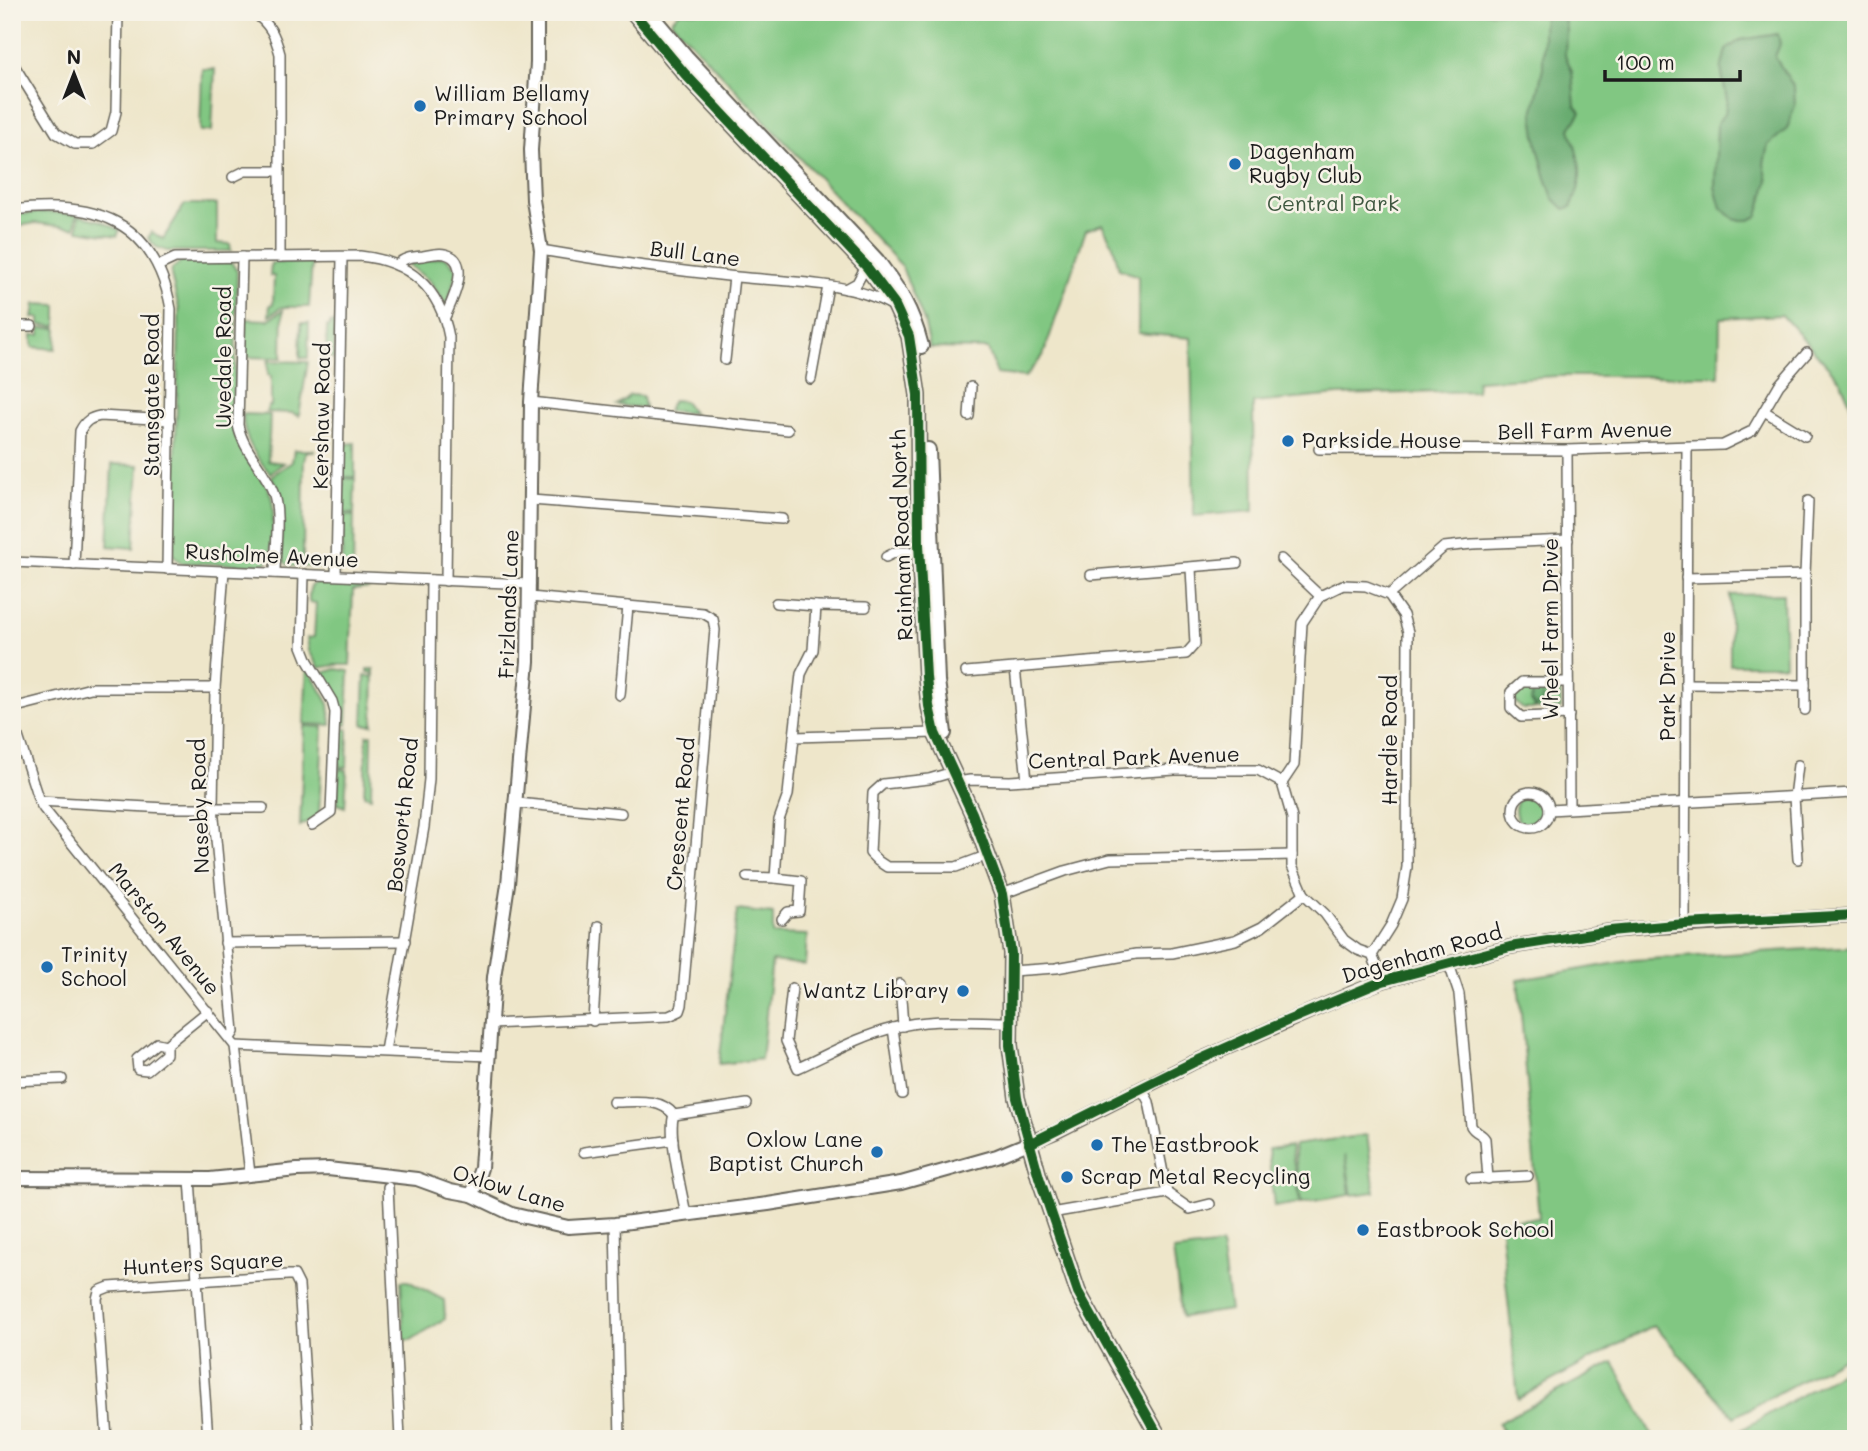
<svg xmlns="http://www.w3.org/2000/svg" width="1868" height="1451" font-family="Mali,sans-serif">
	<style>
		.green { fill: #81c782; stroke: #4e724f; stroke-width: 2 }
		.forest { fill: #68ac70; stroke: #426446; stroke-width: 2 }
		.lines { fill: none; stroke-linecap: round; stroke-linejoin: round }
		.street-casing { stroke: #666359; stroke-width: 12 }
		.secondary-casing { stroke: #666359; stroke-width: 16 }
		.primary-casing { stroke: #666359; stroke-width: 18 }
		.street { stroke: #fff; stroke-width: 9 }
		.secondary { stroke: #fff; stroke-width: 12 }
		.primary { stroke: #fff; stroke-width: 14 }
		.cycleway-casing { stroke: #f7f3e8; stroke-width: 15 }
		.cycleway { stroke: #1b5e20; stroke-width: 10 }
		.poi-dot { fill: #1f6fb2; stroke: #f7f3e8; stroke-width: 2.5 }
		.labels { text-anchor: middle; stroke-width: 5; stroke-linejoin: round; paint-order: stroke }
		.poi-label { font-size: 21px; fill: #1c1c1c; stroke: #f7f3e8; text-anchor: start }
		.park-label { font-size: 21px; fill: #3f5840; stroke: #f7f3e8 }
		.street-label { font-size: 21px; fill: #1c1c1c; stroke: #f7f3e8 }
	</style>
	<rect width="100%" height="100%" fill="#f7f3e8"/>
	<filter id="ink" filterUnits="userSpaceOnUse"><feTurbulence type="fractalNoise" baseFrequency=".0143" numOctaves="2"/><feDisplacementMap in="SourceGraphic" scale="14" xChannelSelector="R" yChannelSelector="G"/><feConvolveMatrix kernelMatrix="1 2 1 2 8 2 1 2 1" color-interpolation-filters="sRGB"/></filter>
	<filter id="wash" filterUnits="userSpaceOnUse"><feTurbulence type="fractalNoise" baseFrequency=".00686" numOctaves="4" result="noise"/><feDisplacementMap in="SourceGraphic" scale="28" xChannelSelector="R" yChannelSelector="G"/><feGaussianBlur stdDeviation="1.57" result="paint"/><feColorMatrix in="noise" values="0 0 0 0 0 0 0 0 0 0 0 0 0 0 0 0 0 1.4 0 .05"/><feComposite in="paint" operator="in"/></filter>
	<g filter="url(#wash)">
		<rect width="100%" height="100%" fill="#eee6ca"/>
		<g class="green">
			<polygon points="680,12 1856,12 1856,418 1841,381 1782,315 1720,318 1719,376 1556,376 1477,381 1476,391 1338,395 1253,403 1254,511 1194,516 1191,338 1138,333 1138,276 1119,269 1113,245 1102,224 1086,230 1043,356 1025,377 997,374 988,349 930,348 924,321 901,265 671,21"/>
			<polygon points="202,69 215,69 212,131 200,131"/>
			<polygon points="185,204 217,204 217,243 230,244 231,251 167,251 156,247 148,238 152,232 163,239"/>
			<polygon points="46,212 77,214 75,228 36,223 12,227 12,215"/>
			<polygon points="79,215 101,221 120,230 117,236 78,230"/>
			<polygon points="441,257 447,258 457,270 448,303 445,304 430,281 407,264"/>
			<path d="M182,261l49,1 6,9 -3,160c9,21 24,37 34,57 10,19 3,49 2,70l-6,7 -83,-2 -8,-8 6,-231v-15l-8,-34 1,-6z"/>
			<polygon points="312,262 309,307 282,307 269,316 270,305 273,304 274,276 270,276 271,263"/>
			<polygon points="35,304 57,305 57,326 40,325 40,318 33,318"/>
			<polygon points="283,310 282,358 245,357 245,319 268,320"/>
			<polygon points="301,323 309,323 308,358 300,358"/>
			<polygon points="330,323 335,323 334,359 326,356 327,326 330,326"/>
			<polygon points="40,328 57,328 56,349 32,347 32,335 40,335"/>
			<polygon points="268,361 308,362 299,416 292,413 267,412 268,406 271,406 271,376 268,375"/>
			<polygon points="630,395 642,396 644,408 617,405"/>
			<polygon points="673,400 684,401 693,413 667,411"/>
			<path d="M243,414l27,1 -2,46 16,2 -14,10c-14,-15 -28,-37 -27,-59z"/>
			<polygon points="355,443 355,477 344,477 344,448 347,444"/>
			<path d="M294,450h20v2h-8l-2,9 -1,97 2,3h12l8,5 -3,1 -32,-1 -9,-6c-2,-32 8,-55 -10,-84l21,-14z"/>
			<polygon points="112,464 139,465 134,548 108,546"/>
			<polygon points="344,478 355,479 354,514 343,513"/>
			<polygon points="343,515 354,516 353,569 346,567 342,562"/>
			<path d="M318,582l51,2v4l-16,2 -3,75h-14l-17,3 -10,-17 -2,-13 7,-1 2,-34 -7,-1c0,-9 -1,-17 9,-20z"/>
			<polygon points="1783,594 1785,665 1730,665 1730,595"/>
			<polygon points="307,666 329,704 331,725 304,724"/>
			<polygon points="336,669 349,671 347,725 341,725 340,706 322,673"/>
			<polygon points="367,669 374,669 373,725 364,725 363,723 365,675 373,677 373,673 367,672"/>
			<polygon points="1524,685 1560,685 1561,709 1523,709 1515,702 1515,692"/>
			<polygon points="304,726 323,727 319,815 300,826"/>
			<polygon points="340,729 348,729 347,767 339,767"/>
			<polygon points="367,735 372,735 371,797 364,795"/>
			<polygon points="339,769 347,770 345,807 337,804"/>
			<circle cx="1531" cy="810" r="16"/>
			<polygon points="737,910 773,914 773,934 807,935 805,965 772,961 761,1059 719,1064"/>
			<polygon points="1856,946 1856,1351 1734,1417 1654,1325 1518,1399 1500,1221 1539,1218 1518,980 1634,960"/>
			<polygon points="1367,1135 1375,1192 1352,1195 1345,1155 1350,1195 1301,1203 1294,1145"/>
			<polygon points="1291,1146 1300,1203 1274,1207 1268,1149"/>
			<polygon points="1221,1245 1230,1310 1182,1317 1173,1251"/>
			<polygon points="401,1281 408,1281 444,1300 445,1319 411,1340 404,1340"/>
			<polygon points="1613,1362 1652,1435 1644,1439 1506,1439 1498,1423"/>
			<polygon points="1856,1363 1856,1439 1727,1439 1743,1429"/>
		</g>
		<g class="forest">
			<path d="M1545,12h18l3,18 -1,25 7,16 3,34 6,7 -11,17c9,30 17,48 1,78l-7,2 -11,-11 -8,-23 -8,-32 -4,-29 10,-46v-42z"/>
			<polygon points="1741,12 1771,12 1768,18 1745,20"/>
			<polygon points="1778,34 1780,44 1775,57 1794,87 1795,105 1787,129 1768,145 1764,164 1768,181 1758,216 1750,220 1736,220 1721,208 1715,187 1717,123 1725,113 1727,100 1721,69 1726,50 1740,40"/>
			<polygon points="1534,686 1541,687 1543,694 1542,704 1535,707 1531,701"/>
		</g>
	</g>
	<g filter="url(#ink)">
		<g class="lines">
			<defs>
				<g id="street">
					<path d="M253,12c17,12 22,23 27,42v203"/>
					<polyline points="12,62 56,133 75,144 93,144 111,131 116,112 118,12"/>
					<polyline points="233,177 245,171 279,171"/>
					<path d="M12,210c83,-10 143,10 159,99l-4,260"/>
					<path d="M541,250c64,11 130,20 196,27 48,5 114,4 156,29"/>
					<path d="M242,257l-4,168c5,26 26,43 35,67 8,21 2,58 2,81"/>
					<path d="M397,265c7,-8 16,-8 26,-9 6,-1 15,-4 22,-2 28,6 7,47 0,63"/>
					<path d="M158,266l17,-8 185,-2c49,5 80,32 89,81l-3,244"/>
					<polyline points="846,289 857,283 866,266"/>
					<polyline points="12,326 32,326"/>
					<polyline points="725,360 734,277"/>
					<polyline points="811,379 828,286"/>
					<polyline points="531,402 788,430"/>
					<polyline points="1764,411 1805,436"/>
					<polyline points="969,416 971,387"/>
					<polyline points="1319,449 1567,450 1723,445 1752,431 1779,385 1807,353"/>
					<polyline points="1567,450 1569,807"/>
					<polyline points="531,500 782,519"/>
					<polyline points="886,557 896,552 920,552"/>
					<polyline points="1281,559 1320,596"/>
					<polyline points="12,562 530,584"/>
					<path d="M74,565l6,-134c5,-10 10,-13 20,-15l70,4"/>
					<polyline points="224,571 215,688 213,807 234,1032 230,1038"/>
					<polyline points="304,574 302,646 308,661 332,701 335,712 331,812 312,825"/>
					<polyline points="336,575 342,257"/>
					<polyline points="1091,575 1237,563"/>
					<polyline points="1686,578 1805,575"/>
					<polyline points="1389,595 1444,547 1472,544 1568,540"/>
					<polyline points="776,603 816,606 813,650 801,674 794,737"/>
					<polyline points="816,606 866,607"/>
					<polyline points="1015,668 1027,780"/>
					<polyline points="966,672 1186,654 1195,644 1191,568"/>
					<polyline points="1568,682 1522,682 1511,692 1511,708 1521,717 1569,715"/>
					<polyline points="1686,684 1805,685"/>
					<polyline points="620,695 628,606"/>
					<polyline points="12,708 91,688 215,688"/>
					<polyline points="1805,710 1805,575 1808,501"/>
					<polyline points="12,718 39,801 44,809 235,1046 250,1174"/>
					<polyline points="1798,765 1794,797 1798,859"/>
					<polyline points="953,772 929,779 883,784 873,793 870,853 878,861 887,867 956,867 988,855"/>
					<polyline points="958,782 970,780 1010,781 1175,770 1258,770 1282,783 1292,818 1292,866 1304,894 1325,914 1344,940 1358,950 1372,955 1383,981"/>
					<polyline points="1282,783 1294,765 1302,623 1320,596 1343,585 1366,586 1389,595 1403,615 1408,632 1407,867 1402,899 1391,925 1372,955"/>
					<circle cx="1531" cy="810" r="18"/>
					<polyline points="39,801 166,808 263,808"/>
					<polyline points="517,803 621,813"/>
					<polyline points="1549,810 1853,793"/>
					<polyline points="747,877 775,878"/>
					<polyline points="1002,894 1065,871 1110,859 1292,855"/>
					<polyline points="782,919 788,912 799,911 801,881 775,878 779,820 788,795 794,737 935,733"/>
					<polyline points="1685,924 1687,448"/>
					<polyline points="225,943 405,941"/>
					<path d="M1449,964l10,30 12,132c4,7 11,7 14,13l3,40"/>
					<polyline points="1011,971 1056,968 1136,954 1172,953 1235,940 1262,927 1304,894"/>
					<polyline points="900,984 903,1026"/>
					<path d="M792,988l-6,53 12,27c31,-14 62,-32 95,-40 38,-11 79,-6 118,-6"/>
					<polyline points="593,1021 599,926"/>
					<polyline points="491,1024 669,1016 680,1011 682,1005 715,630 713,619 703,613 530,597"/>
					<polyline points="893,1028 902,1094"/>
					<polyline points="166,1045 157,1043 137,1059 138,1069 147,1070 166,1054 166,1045 208,1011"/>
					<polyline points="235,1046 489,1056"/>
					<polyline points="385,1051 424,827 429,779 431,580"/>
					<polyline points="12,1081 62,1079"/>
					<path d="M613,1102c21,0 47,-5 61,13"/>
					<path d="M674,1115c-7,17 8,78 12,99"/>
					<polyline points="674,1115 747,1104"/>
					<polyline points="584,1152 673,1140"/>
					<polyline points="190,1179 208,1439"/>
					<polyline points="1471,1179 1528,1176"/>
					<polyline points="388,1187 400,1439"/>
					<polyline points="1167,1193 1190,1209 1210,1204"/>
					<polyline points="1051,1213 1167,1193 1149,1102 1142,1089"/>
					<polyline points="615,1224 620,1439"/>
					<polyline points="107,1439 97,1299 99,1291 109,1287 288,1275 294,1275 299,1285 309,1439"/>
				</g>
				<g id="secondary">
					<polyline points="12,1178 210,1179 297,1170 328,1169 417,1179 450,1191 472,1195 512,1214 568,1227 615,1224 768,1204 901,1183 997,1156 1055,1132 1192,1063 1350,994 1383,981 1510,947 1610,931 1658,927 1856,915"/>
					<polyline points="472,1195 481,1168 494,977 508,884 528,661 531,402 541,250 533,200 531,150 537,63 537,12"/>
				</g>
				<g id="primary">
					<polyline points="633,12 685,74 866,266 894,303 909,336 918,395 919,544 926,677 929,706 935,733 972,813 1002,894 1011,953 1010,1045 1017,1098 1039,1177 1078,1292 1160,1439"/>
					<path d="M648,12l38,45 191,204c23,31 34,47 44,85"/>
					<polyline points="928,450 937,681 944,733"/>
				</g>
			</defs>
			<use href="#street" class="street-casing"/>
			<use href="#secondary" class="secondary-casing"/>
			<use href="#primary" class="primary-casing"/>
			<use href="#street" class="street"/>
			<use href="#secondary" class="secondary"/>
			<use href="#primary" class="primary"/>
			<defs>
				<g id="cycleway">
					<polyline points="633,12 685,74 866,266 894,303 909,336 918,395 919,544 926,677 929,706 935,733 972,813 1002,894 1011,953 1010,1045 1017,1098 1039,1177 1078,1292 1160,1439"/>
					<polyline points="1029,1144 1192,1063 1289,1020 1383,981 1510,947 1610,931 1685,924 1856,915"/>
				</g>
			</defs>
			<use href="#cycleway" class="cycleway-casing"/>
			<use href="#cycleway" class="cycleway"/>
		</g>
	</g>
	<g class="poi-dot">
		<circle cx="420" cy="106" r="7"/>
		<circle cx="1235" cy="164" r="7"/>
		<circle cx="1288" cy="441" r="7"/>
		<circle cx="47" cy="967" r="7"/>
		<circle cx="963" cy="991" r="7"/>
		<circle cx="1097" cy="1145" r="7"/>
		<circle cx="877" cy="1152" r="7"/>
		<circle cx="1067" cy="1177" r="7"/>
		<circle cx="1363" cy="1230" r="7"/>
	</g>
	<g class="labels">
		<g class="poi-label">
			<text x="434" y="101">William Bellamy<tspan x="434" dy="24">Primary School</tspan></text>
			<text x="1249" y="159">Dagenham<tspan x="1249" dy="24">Rugby Club</tspan></text>
			<text x="1302" y="448">Parkside House</text>
			<text x="61" y="962">Trinity<tspan x="61" dy="24">School</tspan></text>
			<text x="949" y="998" text-anchor="end">Wantz Library</text>
			<text x="863" y="1147" text-anchor="end">Oxlow Lane<tspan x="863" dy="24">Baptist Church</tspan></text>
			<text x="1111" y="1152">The Eastbrook</text>
			<text x="1081" y="1184">Scrap Metal Recycling</text>
			<text x="1377" y="1237">Eastbrook School</text>
		</g>
		<g class="park-label">
			<text x="1333" y="211">Central Park</text>
		</g>
		<g class="street-label">
			<text transform="translate(695 254) rotate(7)" y="7">Bull Lane</text>
			<text transform="translate(224 357) rotate(-90)" y="7">Uvedale Road</text>
			<text transform="translate(152 395) rotate(-90)" y="7">Stansgate Road</text>
			<text transform="translate(322 416) rotate(-89)" y="7">Kershaw Road</text>
			<text transform="translate(1585 431) rotate(-1)" y="7">Bell Farm Avenue</text>
			<text transform="translate(902 535) rotate(-92)" y="7">Rainham Road North</text>
			<text transform="translate(272 556) rotate(3)" y="7">Rusholme Avenue</text>
			<text transform="translate(509 604) rotate(-88)" y="7">Frizlands Lane</text>
			<text transform="translate(1551 629) rotate(-90)" y="7">Wheel Farm Drive</text>
			<text transform="translate(1668 686) rotate(-90)" y="7">Park Drive</text>
			<text transform="translate(1390 740) rotate(-90)" y="7">Hardie Road</text>
			<text transform="translate(1134 758) rotate(-2)" y="7">Central Park Avenue</text>
			<text transform="translate(200 806) rotate(-92)" y="7">Naseby Road</text>
			<text transform="translate(681 814) rotate(-85)" y="7">Crescent Road</text>
			<text transform="translate(403 815) rotate(-84)" y="7">Bosworth Road</text>
			<text transform="translate(164 929) rotate(51)" y="7">Marston Avenue</text>
			<text transform="translate(1422 954) rotate(-16)" y="7">Dagenham Road</text>
			<text transform="translate(509 1189) rotate(17)" y="7">Oxlow Lane</text>
			<text transform="translate(203 1264) rotate(-3)" y="7">Hunters Square</text>
		</g>
	</g>
	<rect width="1868" height="1451" fill="none" stroke="#f7f3e8" stroke-width="42"/>
	<g transform="translate(74 74)" stroke="#f7f3e8" stroke-width="5" paint-order="stroke">
	<path d="M0-5L12 26L0 18L-12 26Z" fill="#1c1c1c"/>
	<text y="-10" font-size="19" font-weight="bold" text-anchor="middle" fill="#1c1c1c">N</text>
	</g>
	<path d="M1605 70v10h135v-10" fill="none" stroke="#1c1c1c" stroke-width="3.5"/>
	<text x="1616" y="70" font-size="21" fill="#1c1c1c" stroke="#f7f3e8" stroke-width="5" paint-order="stroke">100 m</text>
</svg>
